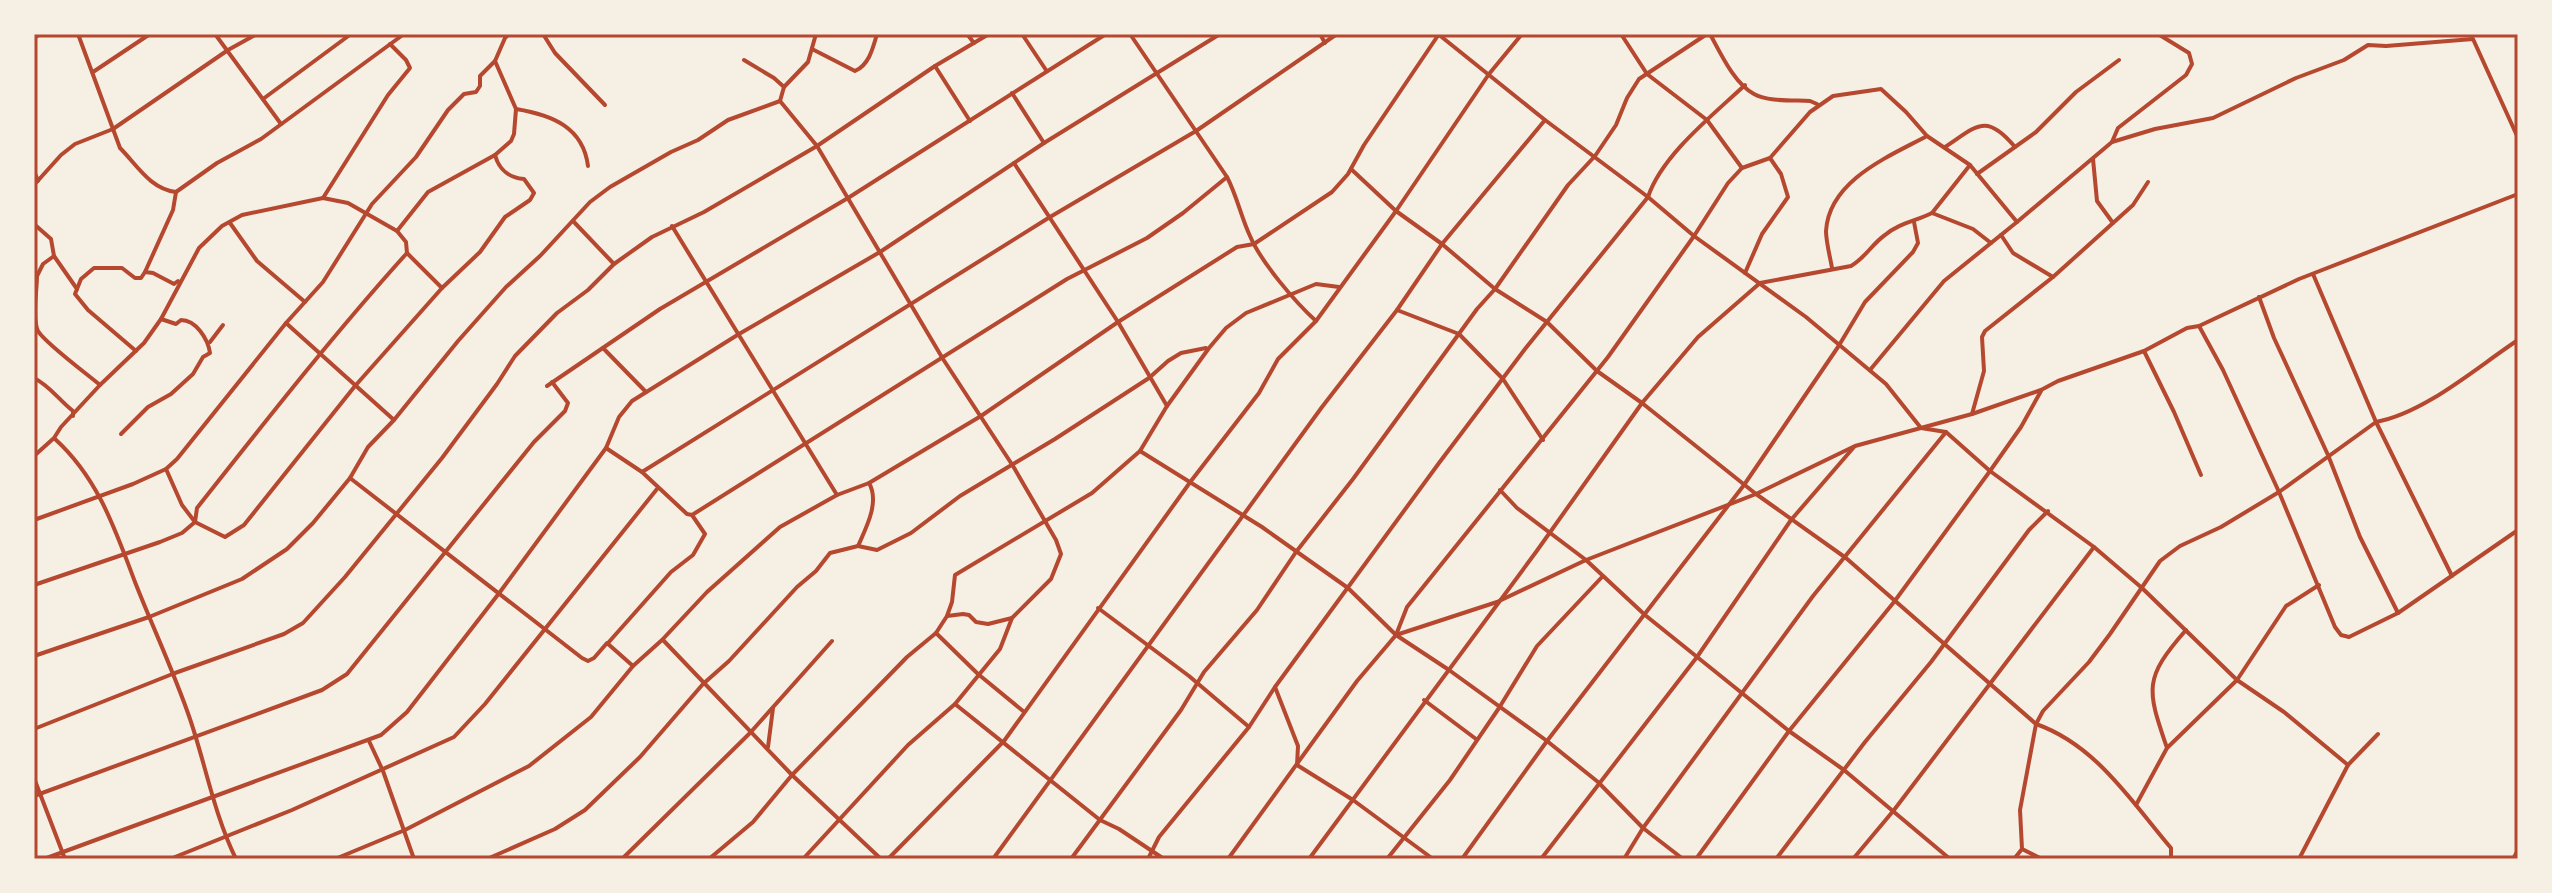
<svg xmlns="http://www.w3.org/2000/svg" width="2552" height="893" font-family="Roboto,sans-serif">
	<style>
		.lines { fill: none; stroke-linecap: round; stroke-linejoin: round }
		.minor { stroke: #b5482f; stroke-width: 4 }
		.neatline { fill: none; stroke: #b5482f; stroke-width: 3 }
	</style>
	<rect width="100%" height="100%" fill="#f6efe4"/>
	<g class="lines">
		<g class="minor">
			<path d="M78,34l42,114c17,17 30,41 56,44l41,-29 44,-24 143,-105"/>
			<polyline points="215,34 281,124"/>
			<polyline points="543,34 555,53 605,105"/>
			<polyline points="750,34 760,34"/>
			<polyline points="967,34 974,43"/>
			<polyline points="1022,34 1046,70"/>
			<path d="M1130,34l97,143c10,19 14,40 23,59 11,26 45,66 66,85"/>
			<polyline points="1320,34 1325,43"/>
			<polyline points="1438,34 1545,120 1648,197 1694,236 1806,317 1886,384 1921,428 1946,432 1990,471 2094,547 2142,588 2237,680 2284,712 2348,765 2299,859"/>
			<polyline points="1621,34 1647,74 1707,120 1742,168"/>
			<path d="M1710,34c11,20 24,49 44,60 14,8 40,6 56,7l7,3"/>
			<polyline points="34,38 40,34"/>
			<path d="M812,49l43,22c14,-6 18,-23 22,-37"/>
			<polyline points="744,60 774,78 784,87"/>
			<polyline points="935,66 970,121"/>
			<polyline points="93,72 150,34"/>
			<polyline points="1012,93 1044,143"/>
			<polyline points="263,99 351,34"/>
			<polyline points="780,101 817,146 943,359 1013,466 1056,540 1061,554 1051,579 1012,618 1000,649 955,704 908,745 803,859"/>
			<path d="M516,109c36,6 67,18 72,57"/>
			<polyline points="2112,142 2118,128 2186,75 2192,64 2189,53 2158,34"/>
			<path d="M1945,147c32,-21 41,-35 70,0"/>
			<polyline points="2093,159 2097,201 2113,223"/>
			<polyline points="1014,163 1118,322 1167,406"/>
			<path d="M1351,169l45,42 46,33 53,45 52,33 50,49 45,32 114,91 90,64 190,166c60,21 95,77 135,124v11"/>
			<polyline points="34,171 38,181"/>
			<polyline points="1977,174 2036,132 2076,92 2119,60"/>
			<polyline points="34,185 61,155 75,144 113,129 228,50 257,34"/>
			<polyline points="323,198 388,95 410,68 406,60 390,44"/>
			<polyline points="1932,213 1970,165"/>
			<polyline points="573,221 614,264"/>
			<polyline points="230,223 257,261 305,302"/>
			<polyline points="34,224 51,239 54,256 77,289 75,294 88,310 136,351"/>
			<polyline points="672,226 837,495"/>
			<polyline points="397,231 428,192 495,155 511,141 514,134 516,109 495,61 505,38 509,34"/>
			<path d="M1832,268c-2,-12 -6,-26 -6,-37 3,-51 64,-75 101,-95l43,29 47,57 95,-80 43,-13 58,-11 83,-40 48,-18 24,-15 18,1 87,-7 45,99"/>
			<polyline points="145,272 173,210 176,192"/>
			<polyline points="1745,273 1762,234 1788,197 1781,174 1770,158"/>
			<polyline points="2313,274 2376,422 2452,576"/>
			<polyline points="34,276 37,276 43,264 54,256"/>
			<path d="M37,276c0,14 -5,44 1,55 7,12 49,43 62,54"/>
			<polyline points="2053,277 2133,205 2148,182"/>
			<polyline points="77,289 81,279 94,268 122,268 135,278 141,278 145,272 153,273 174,284 178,281"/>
			<polyline points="2259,297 2274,338 2328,455 2360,537 2398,613"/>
			<polyline points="1397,310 1459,334 1503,379 1543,440"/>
			<polyline points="286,323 394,420"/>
			<polyline points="2199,326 2223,370 2279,492 2335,627 2341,635 2349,637 2398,613 2518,530"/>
			<polyline points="210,342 223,325"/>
			<polyline points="603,348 646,392"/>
			<polyline points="2144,351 2174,412 2201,475"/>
			<polyline points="1870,370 1944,281 2017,222"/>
			<path d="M34,378c16,8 25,22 39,33v5"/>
			<polyline points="547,386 660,309 848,198 1106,34"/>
			<polyline points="1972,414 1984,371 1982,337 1985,331 2053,277 2013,253 2001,235"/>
			<path d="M121,434l27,-27 23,-13 22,-20 10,-17 7,-4c-2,-14 -14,-33 -29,-33l-5,4 -15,-5"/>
			<path d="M55,439c43,39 60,90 80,143 18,46 39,90 55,137 16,47 24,95 46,140"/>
			<polyline points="606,448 642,472 687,514 692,515 705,534 693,555 671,572 608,643"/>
			<polyline points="1140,451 1262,527 1348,588 1396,635 1449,670 1547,741 1598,782 1643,828 1683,859"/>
			<polyline points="34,456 54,438 61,427 100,385 144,343 161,319 199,248 222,226 242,215 323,198 348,203 397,231 406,242 407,253 442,288"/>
			<path d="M166,469l16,36 13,17 30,15 19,-12 111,-139 87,-98 38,-36 25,-35 25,-17 4,-7 -10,-14c-14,-1 -25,-9 -29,-24"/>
			<polyline points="642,472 1050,217 1196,131 1337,34"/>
			<polyline points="350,478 582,658 588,661 594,658 607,643 633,666"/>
			<polyline points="1500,490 1517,508 1586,560 1645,615 1789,731 1844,770 1950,859"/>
			<polyline points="692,515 1067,279 1147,238 1183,213 1227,177"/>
			<polyline points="34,520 133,484 166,469 177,459 286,323 323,282 372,204 416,157 448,110 464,94 476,92 480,86 480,76 495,61"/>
			<polyline points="858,546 877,550 911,533 960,496 1055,439 1149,378 1168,361 1181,353 1206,348"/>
			<path d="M34,585l126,-43 22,-9 13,-11 2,-14c68,-86 136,-173 210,-255"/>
			<polyline points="1098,608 1189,676 1249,727"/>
			<polyline points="947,616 963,614 969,615 976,622 988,624 1012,618"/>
			<polyline points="936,633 978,674 1023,711"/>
			<polyline points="1396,635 1497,602 1586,560 1756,494 1855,446 1972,414 2041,390 2058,381 2144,351 2187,328 2199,326 2299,279 2518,194"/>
			<polyline points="663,640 792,775 881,859"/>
			<polyline points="34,656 149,617 242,579 287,549 313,523 350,478 368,447 394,420 458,341 506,287 540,256 590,202 610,187 671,152 698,140 728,120 780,101 784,87 808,62 816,34"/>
			<polyline points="1275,687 1298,746 1297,765 1353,800 1433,859"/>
			<polyline points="1424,700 1476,739"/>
			<polyline points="955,704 1100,820 1119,829 1164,859"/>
			<polyline points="34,729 175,673 284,634 303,623 345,577 442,458 497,384 515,356 557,313 588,290 614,264 652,237 704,212 817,146 935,66 989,34"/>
			<polyline points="369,741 383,771 414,859"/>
			<polyline points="768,747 773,708"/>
			<path d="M2167,748c-20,-59 -24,-69 19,-118"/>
			<polyline points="2348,765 2378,734"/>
			<polyline points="34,778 65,859"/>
			<polyline points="34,796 322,690 347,674 534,442 565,411 568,403 552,382"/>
			<polyline points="2136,805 2167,748 2237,680 2286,606 2319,585"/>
			<polyline points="2022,849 2042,859"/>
			<polyline points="44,859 381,735 407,712 500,592 606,448 619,417 632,401 739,334 880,252 1044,143 1220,34"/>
			<polyline points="170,859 292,810 454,737 485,704 657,489"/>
			<polyline points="335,859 405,830 529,766 591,717 633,666 662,640 707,592 780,527 837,495 869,483 981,416 1118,322 1237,247 1254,244 1332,192 1348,174 1364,145 1439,34"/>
			<path d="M487,859l68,-30 30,-19 55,-53 63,-73 26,-23 68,-74 19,-16 14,-18 28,-7c8,-18 22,-44 11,-63"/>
			<polyline points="622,859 750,733 832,641"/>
			<polyline points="709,859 753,822 792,775 907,657 936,633 947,616 952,602 955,575 1092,493 1140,451 1167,406 1209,348 1226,328 1246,313 1316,284 1339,287"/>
			<polyline points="888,859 1004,741 1191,481 1259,393 1278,359 1316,321 1396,211 1489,74 1522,34"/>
			<polyline points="993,859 1322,407 1397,310 1442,244 1545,120"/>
			<polyline points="1071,859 1181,710 1204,672 1257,610 1296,552 1353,479 1477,309 1495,289 1568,185 1595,156 1616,125 1627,98 1639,79 1707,34"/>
			<path d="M1148,859l11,-22 90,-110 26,-40 164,-224 86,-114 123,-152c14,-42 65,-82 97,-112"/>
			<polyline points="1228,859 1357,681 1396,635 1407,607 1608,357 1694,236 1728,183 1742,168 1770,158 1810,112 1833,96 1881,89 1906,112 1927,136"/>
			<path d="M1309,859l227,-307 106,-149 56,-66 62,-54 91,-17c14,-8 21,-22 34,-31 14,-12 31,-14 47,-22l41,16 18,14"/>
			<polyline points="1387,859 1450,780 1499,708 1537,646 1602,577"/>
			<polyline points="1462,859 1547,741 1744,485 1838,347 1865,302 1913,252 1918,243 1914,222"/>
			<polyline points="1541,859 1697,657 1791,520 1854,447"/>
			<polyline points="1624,859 1643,828 1813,596 1946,432"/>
			<polyline points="1696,859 1789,731 1894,602 1990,471 2021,427 2041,391"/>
			<polyline points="1776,859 1865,742 1931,662 2029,530 2048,511"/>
			<polyline points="1853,859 1894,810 2094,547"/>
			<path d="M2014,859l8,-10 -2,-39 16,-86 7,-13 46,-49 21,-28 50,-73 20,-15 41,-19 58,-35 97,-70c49,-9 101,-55 142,-82"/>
			<polyline points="2513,859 2518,850"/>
		</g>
	</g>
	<rect width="2552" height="893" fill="none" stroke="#f6efe4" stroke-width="72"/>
	<rect x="36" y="36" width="2480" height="821" class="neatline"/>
</svg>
